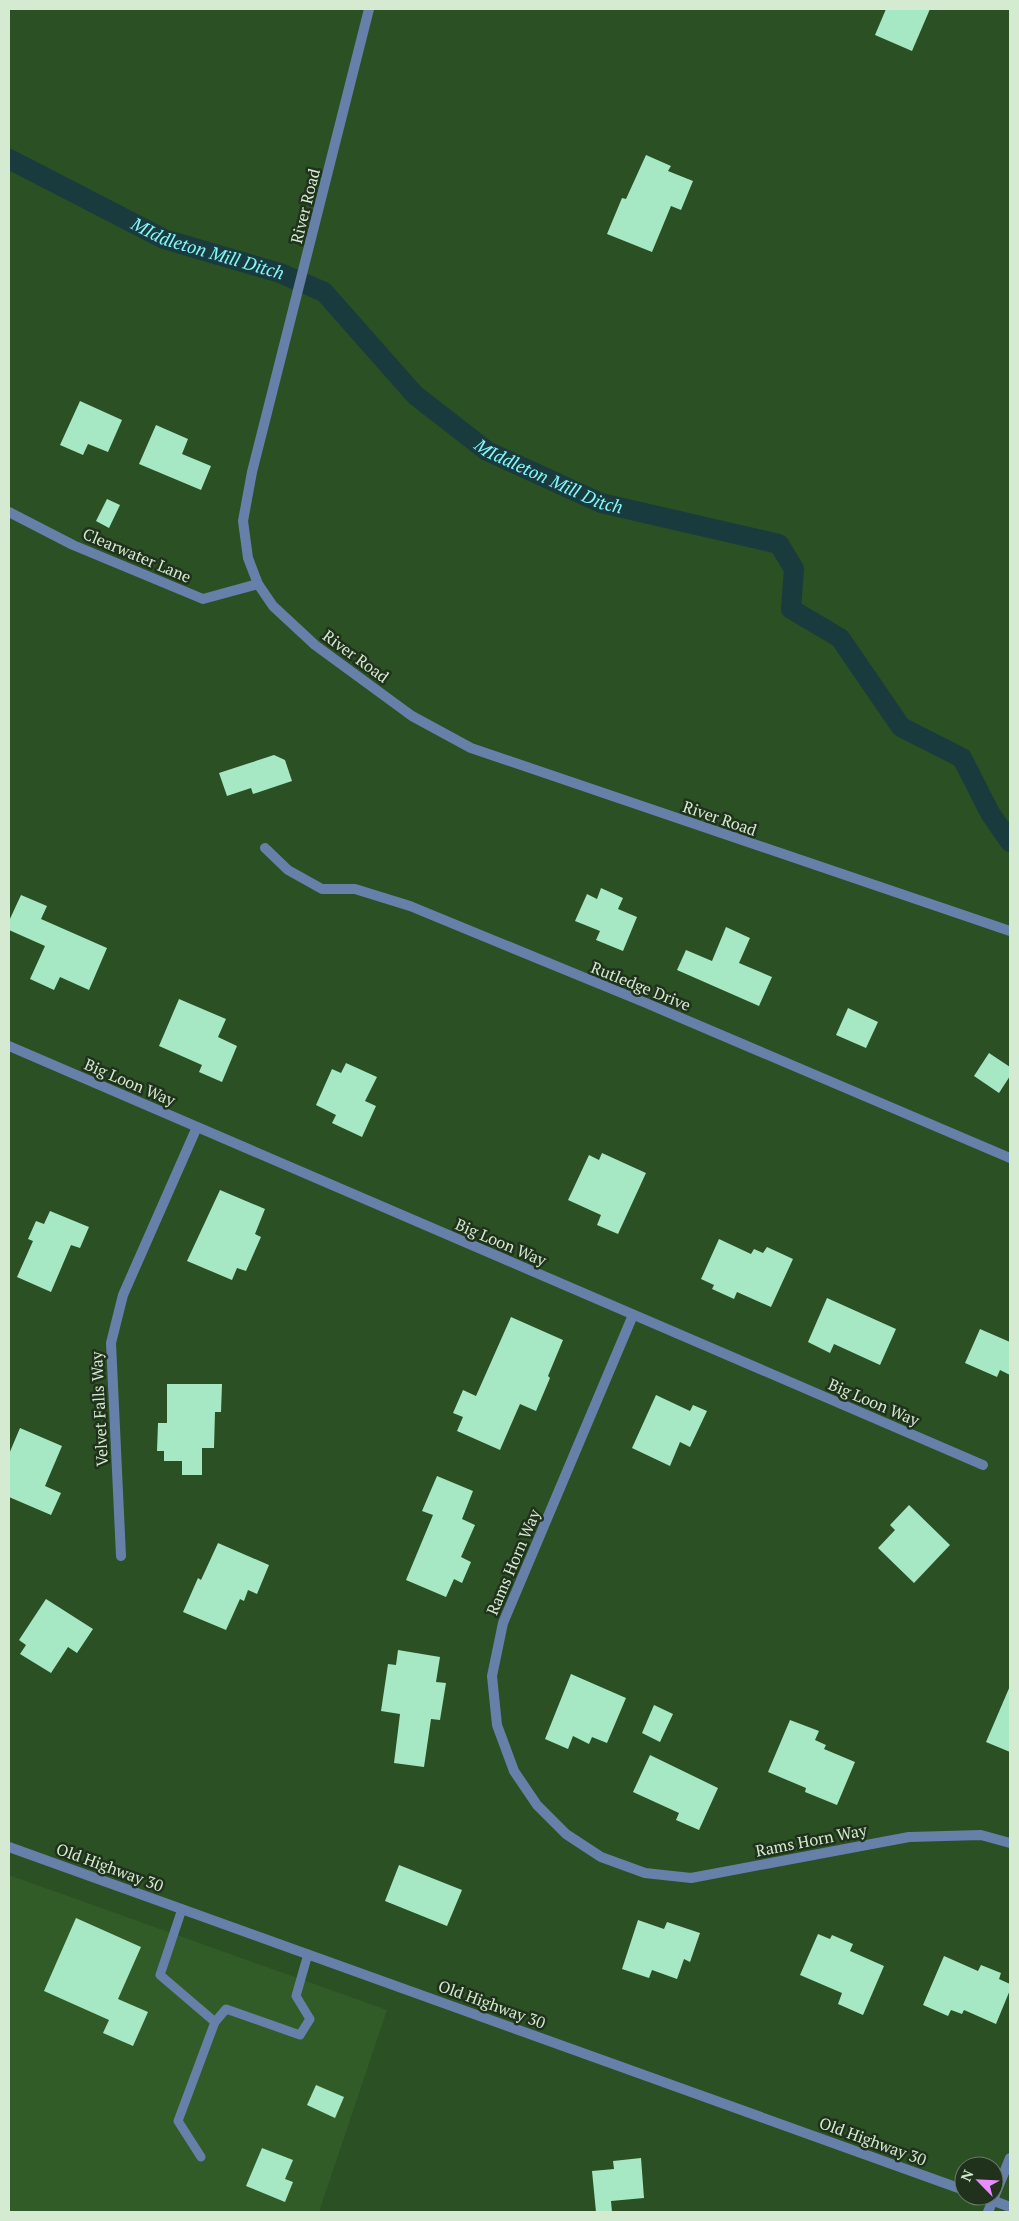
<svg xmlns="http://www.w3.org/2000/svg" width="1019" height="2221" font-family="'PT Serif',serif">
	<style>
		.built { fill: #315c28 }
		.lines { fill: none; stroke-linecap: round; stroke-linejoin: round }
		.canal { stroke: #193b3d; stroke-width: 20 }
		.building { fill: #a6e8c4 }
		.service { stroke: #6680aa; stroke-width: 9 }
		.minor { stroke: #6680aa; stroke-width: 10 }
		.tertiary { stroke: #6680aa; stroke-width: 10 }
		.labels { text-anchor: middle; stroke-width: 5; stroke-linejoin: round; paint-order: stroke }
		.street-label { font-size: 16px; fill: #d5ebd1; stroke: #20311c }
		.water-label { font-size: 18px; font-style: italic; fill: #86f7fd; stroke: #20311c }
	</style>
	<rect width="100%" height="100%" fill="#2a5023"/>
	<polygon class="built" points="9,1875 387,2010 319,2212 9,2212"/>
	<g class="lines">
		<path class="canal" id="s1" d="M9,159l155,80 116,34 44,19 91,103 72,56 114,52 178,41 15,25 -3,40 49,29 61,89 61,31 28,55 20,29"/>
	</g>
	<g class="building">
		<polygon points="886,9 930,9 912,51 875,35"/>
		<polygon points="646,155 671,166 668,171 693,181 681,210 671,206 652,252 607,234 622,198 626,199"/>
		<polygon points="80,401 122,420 108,452 88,444 83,455 60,445"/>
		<polygon points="156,425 188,439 182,454 211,466 201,490 139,464"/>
		<polygon points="107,499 120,505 109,528 96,521"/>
		<polygon points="274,755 285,760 292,781 253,794 251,788 227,796 219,773"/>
		<polygon points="601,888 623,898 618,909 637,917 623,951 596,940 600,931 575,921 587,894 597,899"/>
		<polygon points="21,895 47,906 41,919 107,948 89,990 60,977 54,990 30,979 45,946 9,930 9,921"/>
		<polygon points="726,927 750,938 739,963 772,977 759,1006 677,970 686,950 712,961"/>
		<polygon points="179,999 226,1019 218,1037 237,1046 222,1082 199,1072 202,1065 159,1046"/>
		<polygon points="848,1008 878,1022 866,1048 836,1035"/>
		<polygon points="989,1053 1010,1067 1010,1076 999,1093 974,1076"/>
		<polygon points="346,1063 377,1077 365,1101 376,1106 362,1137 332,1123 336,1115 316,1105 332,1069 341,1073"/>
		<polygon points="602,1153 646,1173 618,1234 597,1225 601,1215 568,1200 589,1155 599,1160"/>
		<polygon points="220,1190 265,1209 255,1234 261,1237 246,1271 237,1268 232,1280 187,1261"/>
		<polygon points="50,1211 89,1227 80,1248 71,1245 51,1292 17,1277 33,1241 28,1239 36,1221 44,1224"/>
		<polygon points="719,1239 751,1254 754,1249 763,1253 767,1247 793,1259 771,1307 737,1292 734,1299 712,1289 714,1285 701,1279"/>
		<polygon points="827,1298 896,1329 880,1365 834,1344 830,1353 808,1342"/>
		<polygon points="511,1317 563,1340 548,1376 550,1378 536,1411 520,1404 500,1450 457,1431 463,1417 453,1413 463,1390 476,1396"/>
		<polygon points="980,1329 1010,1342 1010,1375 1000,1370 997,1377 965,1363"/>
		<polygon points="167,1384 222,1384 221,1412 215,1412 214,1448 202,1448 202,1475 182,1475 182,1461 164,1461 164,1451 157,1451 158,1423 167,1423"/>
		<polygon points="656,1395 690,1411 693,1405 707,1411 690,1447 680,1442 670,1466 632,1448"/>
		<polygon points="20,1428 62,1446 45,1486 61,1493 51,1515 9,1497 9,1454"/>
		<polygon points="437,1476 473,1491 462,1519 475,1525 461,1557 471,1562 462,1583 454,1579 446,1597 406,1580 433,1515 422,1511"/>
		<polygon points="909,1505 950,1545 914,1583 878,1548 895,1530 890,1525"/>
		<polygon points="218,1543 269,1565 257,1594 248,1590 244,1601 240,1599 226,1630 183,1612 198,1578 201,1580"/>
		<polygon points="46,1599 93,1629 77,1653 68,1647 51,1673 20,1654 26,1645 19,1640"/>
		<polygon points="398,1650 440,1657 436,1682 446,1683 440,1720 431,1719 424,1767 394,1763 400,1714 381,1711 388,1664 396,1665"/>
		<polygon points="571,1674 626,1698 607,1743 592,1737 589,1744 573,1736 568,1749 545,1739"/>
		<polygon points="1010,1686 1010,1752 986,1742"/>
		<polygon points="654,1705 673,1714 660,1742 642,1733"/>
		<polygon points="790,1720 819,1731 815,1740 826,1745 824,1749 855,1762 837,1805 805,1792 806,1788 768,1772"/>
		<polygon points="650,1755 718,1788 699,1830 676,1820 679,1813 633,1792"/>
		<polygon points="399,1865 462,1890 447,1926 385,1901"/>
		<polygon points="76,1918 141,1947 118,1999 148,2012 133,2046 103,2033 109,2020 44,1991"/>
		<polygon points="638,1920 664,1929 667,1922 700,1933 690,1962 684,1959 677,1979 652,1970 649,1978 622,1969"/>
		<polygon points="818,1934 830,1939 832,1935 853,1944 850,1951 884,1966 863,2015 838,2004 842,1993 800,1975"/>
		<polygon points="944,1956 978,1971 981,1965 1001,1973 999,1979 1010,1984 1010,1990 996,2024 964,2010 962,2014 951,2010 948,2016 923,2005"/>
		<polygon points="316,2085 344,2097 335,2118 307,2105"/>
		<polygon points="262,2148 293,2160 285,2179 293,2182 285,2202 246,2186"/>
		<polygon points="641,2158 644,2198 611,2201 612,2212 596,2212 592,2171 614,2169 613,2161"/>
	</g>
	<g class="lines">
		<g class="service">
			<polyline points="182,1909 160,1975 215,2022 178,2121 201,2157"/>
			<polyline points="215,2022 226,2009 300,2035 310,2019 296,1996 308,1954"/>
		</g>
		<g class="minor">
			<polyline points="369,9 252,472 243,521 248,558 258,584 273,606 315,645 412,716 471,748 1010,931"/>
			<polyline points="9,512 73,545 203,599 258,584"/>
			<polyline points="265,848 288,870 322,889 355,889 410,906 646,1003 1010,1158"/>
			<polyline points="9,1046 983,1465"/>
			<polyline points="633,1315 503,1623 492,1676 497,1725 514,1771 537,1805 566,1834 601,1857 645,1873 691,1878 909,1837 981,1835 1010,1843"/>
			<polyline points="121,1556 111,1343 123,1295 197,1127"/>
			<polyline points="988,2212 1010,2158"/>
		</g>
		<g class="tertiary">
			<polyline points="9,1847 964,2190"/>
			<polyline points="981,2196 1010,2207"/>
		</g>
	</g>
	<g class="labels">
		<g class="street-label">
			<text transform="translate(305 206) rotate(-76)" y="6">River Road</text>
			<text transform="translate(137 555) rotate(23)" y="6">Clearwater Lane</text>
			<text transform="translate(356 656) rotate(36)" y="6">River Road</text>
			<text transform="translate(720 818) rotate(19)" y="6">River Road</text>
			<text transform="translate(641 986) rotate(22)" y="6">Rutledge Drive</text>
			<text transform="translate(130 1082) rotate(23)" y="6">Big Loon Way</text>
			<text transform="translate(501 1242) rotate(23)" y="6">Big Loon Way</text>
			<text transform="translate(874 1402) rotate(23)" y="6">Big Loon Way</text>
			<text transform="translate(99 1409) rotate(-93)" y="6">Velvet Falls Way</text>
			<text transform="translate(513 1562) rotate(-67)" y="6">Rams Horn Way</text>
			<text transform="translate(811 1840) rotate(-11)" y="6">Rams Horn Way</text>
			<text transform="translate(110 1867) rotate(20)" y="6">Old Highway 30</text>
			<text transform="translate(492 2004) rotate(20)" y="6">Old Highway 30</text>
			<text transform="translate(873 2141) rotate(20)" y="6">Old Highway 30</text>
		</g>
		<g class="water-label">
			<text dy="6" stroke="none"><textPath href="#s1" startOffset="219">MIddleton Mill Ditch</textPath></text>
			<text dy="6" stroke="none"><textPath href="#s1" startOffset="639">MIddleton Mill Ditch</textPath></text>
		</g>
	</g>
	<rect width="1019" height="2221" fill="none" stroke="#d5ebd1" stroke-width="20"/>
	<g transform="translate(979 2181) rotate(294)"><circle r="24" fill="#20311c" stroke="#687b64"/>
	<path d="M0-4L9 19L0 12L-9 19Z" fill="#e98dfe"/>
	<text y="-8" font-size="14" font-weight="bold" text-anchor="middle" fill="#d5ebd1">N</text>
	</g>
</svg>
